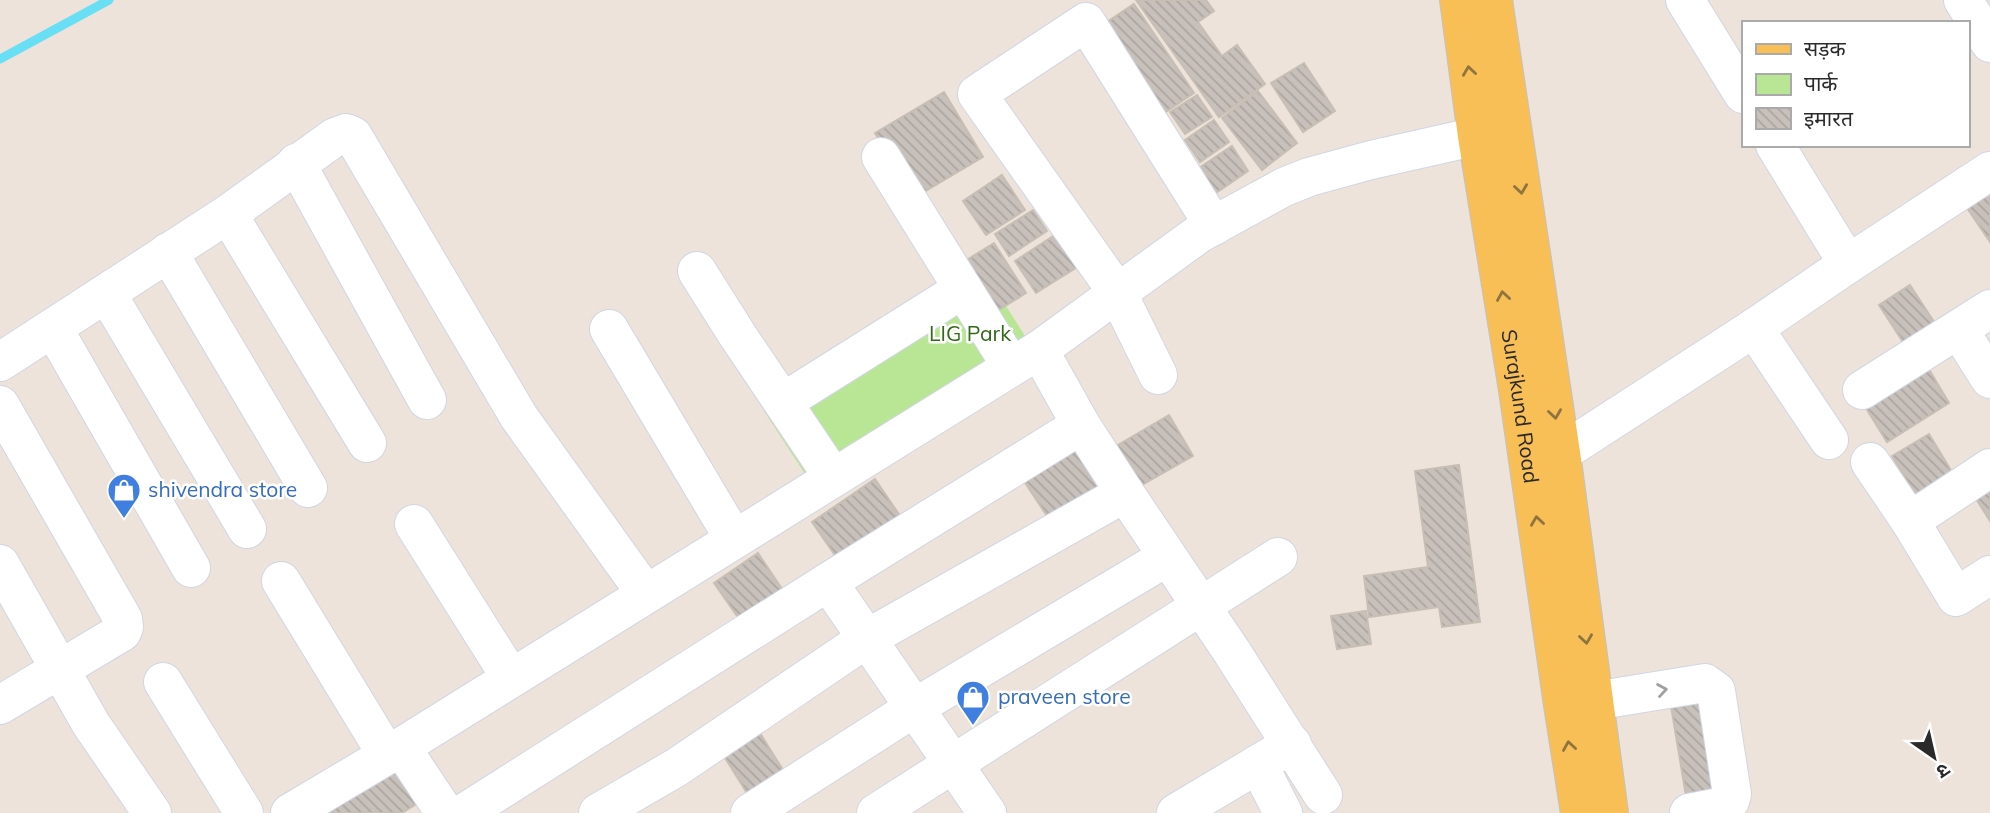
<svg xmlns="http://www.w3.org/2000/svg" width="1990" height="813" font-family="Mulish,'Noto Sans Devanagari',sans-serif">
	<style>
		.park { fill: #b9e694 }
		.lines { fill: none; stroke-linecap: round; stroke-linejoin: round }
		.stream { stroke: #68dff4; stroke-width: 9 }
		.building { fill: url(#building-back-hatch); stroke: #c8bfb4; stroke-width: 2 }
		.minor-casing { stroke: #d0d6e3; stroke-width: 40 }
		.major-casing { stroke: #c3c3c3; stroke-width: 40 }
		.minor { stroke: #fff; stroke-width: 38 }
		.major { stroke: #f7bf55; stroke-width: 38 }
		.oneway { stroke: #907440 }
		.oneway2 { stroke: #9f9f9f }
		.labels { text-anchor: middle; stroke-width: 5; stroke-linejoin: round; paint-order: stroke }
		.park-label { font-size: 21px; fill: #316a16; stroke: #fff }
		.street-label { font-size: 21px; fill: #2a2a2a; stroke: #fff }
		.shop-label { font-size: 21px; fill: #366cbe; stroke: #fff; text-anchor: start }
	</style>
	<defs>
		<pattern id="building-back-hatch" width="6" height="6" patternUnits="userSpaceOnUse" patternTransform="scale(1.75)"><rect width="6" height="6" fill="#c8c0ba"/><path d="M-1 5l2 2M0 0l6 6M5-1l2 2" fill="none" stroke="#aca5a0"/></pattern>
	</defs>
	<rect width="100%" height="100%" fill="#ede3db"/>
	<polygon class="park" points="987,276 1032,347 805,474 764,411"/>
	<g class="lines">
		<polyline class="stream" points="0,59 109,0"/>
	</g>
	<g class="building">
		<polygon points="1136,0 1206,0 1214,11 1198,22 1222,56 1237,45 1265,84 1219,117"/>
		<polygon points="1134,4 1194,93 1155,119 1095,30"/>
		<polygon points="1304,63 1335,111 1303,132 1271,83"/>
		<polygon points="1258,91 1297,143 1262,170 1222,118"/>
		<polygon points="944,92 983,157 914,198 875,133"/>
		<polygon points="1197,95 1212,117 1185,134 1170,112"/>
		<polygon points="1214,120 1229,142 1200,162 1185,140"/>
		<polygon points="1232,146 1248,171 1210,197 1193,172"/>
		<polygon points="1002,175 1025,210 986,235 963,201"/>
		<polygon points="1990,188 1990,242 1965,205"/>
		<polygon points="1033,210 1047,231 1009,256 995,234"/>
		<polygon points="1058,233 1079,266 1036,293 1015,261"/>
		<polygon points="994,243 1026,293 989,316 957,266"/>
		<polygon points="1910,285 1938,328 1907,348 1879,305"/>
		<polygon points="1924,361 1949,403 1887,442 1861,400"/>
		<polygon points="1169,415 1193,456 1135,489 1111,449"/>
		<polygon points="1078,432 1113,484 1053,525 1018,472"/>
		<polygon points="1929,434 1958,482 1921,505 1892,456"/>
		<polygon points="1459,465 1480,622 1442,627 1439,607 1369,617 1364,576 1428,567 1415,471"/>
		<polygon points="875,479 909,529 846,571 812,522"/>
		<polygon points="1990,483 1990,521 1973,494"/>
		<polygon points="758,553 790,601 747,630 714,583"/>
		<polygon points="1366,611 1371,644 1337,649 1331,616"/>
		<polygon points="1705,687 1725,798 1687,802 1669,694"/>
		<polygon points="753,722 788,778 752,801 717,745"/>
		<polygon points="401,759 426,798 402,813 315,813"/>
	</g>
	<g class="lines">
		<defs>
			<g id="minor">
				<polyline points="1685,0 1743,94"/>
				<polyline points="1963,0 1990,43"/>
				<polyline points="1775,145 1848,264"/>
				<polyline points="881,157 1011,366"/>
				<polyline points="296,163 427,400"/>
				<polyline points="228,214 367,443"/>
				<polyline points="168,252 308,488"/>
				<polyline points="697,271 738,336 833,477"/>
				<polyline points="107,294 247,529"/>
				<polyline points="53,328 191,568"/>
				<polyline points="1754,328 1829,440"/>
				<polyline points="609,329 734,539"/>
				<polyline points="1959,330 1990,379"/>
				<polyline points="1039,350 1081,425 1125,493 1232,652 1323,795"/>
				<polyline points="0,362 228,214 335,137 346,133 353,136 519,417 646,594"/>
				<polyline points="1158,375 1117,292 977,94 1086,22 1214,226"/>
				<polyline points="1862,390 1990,309"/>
				<polyline points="783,402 963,289"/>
				<polyline points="0,405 123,619 124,627 122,632 0,705"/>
				<polyline points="1561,453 1754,328 1848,264 1990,171"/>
				<polyline points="1870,462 1910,521 1956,597 1990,575"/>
				<polyline points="1910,521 1990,468"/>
				<polyline points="414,524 511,678"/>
				<polyline points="0,564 91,724 152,813"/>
				<polyline points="281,581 387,755"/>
				<polyline points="828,582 987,813"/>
				<polyline points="163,682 244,813"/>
				<polyline points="1594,701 1705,683 1716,691 1732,794 1730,801 1725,806 1689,813"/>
				<polyline points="401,747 445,813"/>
				<polyline points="1258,764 1283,813"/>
				<polyline points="290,813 401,747 1039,350 1200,233 1284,187 1309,177 1371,160 1509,129"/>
				<polyline points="464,813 828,582 1081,425"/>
				<polyline points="598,813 677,767 866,639 1125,493"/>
				<polyline points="750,813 914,708 1167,557"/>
				<polyline points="876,813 1278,557"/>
				<polyline points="1176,813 1292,744"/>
			</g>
			<g id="major">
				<path id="s1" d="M1459,0l18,136 41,254 45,315 17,108"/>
				<polyline points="1493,0 1561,453 1609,813"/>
			</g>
		</defs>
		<use href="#minor" class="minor-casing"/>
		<use href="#major" class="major-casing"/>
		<use href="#minor" class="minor"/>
		<use href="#major" class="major"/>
	</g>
	<defs><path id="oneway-chevron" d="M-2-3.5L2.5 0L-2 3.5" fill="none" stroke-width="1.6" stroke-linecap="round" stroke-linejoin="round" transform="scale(1.75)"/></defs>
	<g class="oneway">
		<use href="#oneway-chevron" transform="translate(1469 71) rotate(-98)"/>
		<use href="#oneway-chevron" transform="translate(1521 189) rotate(82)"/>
		<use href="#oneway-chevron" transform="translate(1503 296) rotate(-99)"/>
		<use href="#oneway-chevron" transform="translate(1555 414) rotate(82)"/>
		<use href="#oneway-chevron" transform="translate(1537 521) rotate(-98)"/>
		<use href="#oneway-chevron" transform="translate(1586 639) rotate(82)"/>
		<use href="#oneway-chevron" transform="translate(1569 746) rotate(-99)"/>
	</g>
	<use class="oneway2" href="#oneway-chevron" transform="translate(1662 690) rotate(-9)"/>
	<defs>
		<symbol id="shop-pin" viewBox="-11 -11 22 30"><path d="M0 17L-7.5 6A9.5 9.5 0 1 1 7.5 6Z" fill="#3f7fe0" stroke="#fff"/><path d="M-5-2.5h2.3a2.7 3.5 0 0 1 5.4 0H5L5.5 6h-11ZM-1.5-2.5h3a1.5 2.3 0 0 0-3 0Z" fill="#fff"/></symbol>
	</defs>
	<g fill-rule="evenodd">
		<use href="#shop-pin" x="105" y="471" width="38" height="52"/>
		<use href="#shop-pin" x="954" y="678" width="38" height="52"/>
	</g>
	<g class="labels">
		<g class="park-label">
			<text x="970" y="341">LIG Park</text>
		</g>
		<g class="street-label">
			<text dy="7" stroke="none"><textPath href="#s1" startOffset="411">Surajkund Road</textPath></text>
		</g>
		<g class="shop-label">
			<text x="148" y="497">shivendra store</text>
			<text x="998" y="704">praveen store</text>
		</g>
	</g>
	<rect x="1742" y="21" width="228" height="126" fill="#ffffff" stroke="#aaaaaa" stroke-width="2"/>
	<rect x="1756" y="44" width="35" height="10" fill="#f7bf55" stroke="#aaaaaa" stroke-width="2"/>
	<text x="1804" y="56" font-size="21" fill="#2a2a2a">सड़क</text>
	<rect x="1756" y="74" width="35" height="21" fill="#b9e694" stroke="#aaaaaa" stroke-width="2"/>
	<text x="1804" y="91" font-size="21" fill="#2a2a2a">पार्क</text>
	<rect x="1756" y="108" width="35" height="21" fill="url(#building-back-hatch)" stroke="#aaaaaa" stroke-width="2"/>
	<text x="1804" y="126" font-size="21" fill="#2a2a2a">इमारत</text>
	<g transform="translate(1934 757) rotate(146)" stroke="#ffffff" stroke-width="5" paint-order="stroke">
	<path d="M0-5L12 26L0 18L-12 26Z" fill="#2a2a2a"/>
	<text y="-10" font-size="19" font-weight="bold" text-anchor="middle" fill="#2a2a2a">उ</text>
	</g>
</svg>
